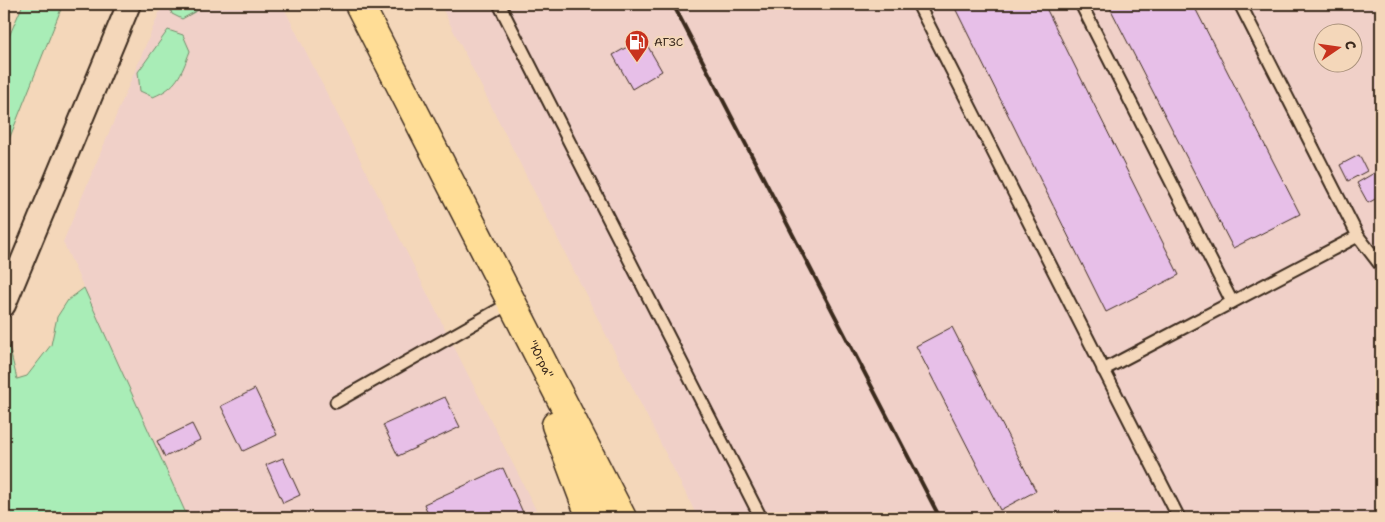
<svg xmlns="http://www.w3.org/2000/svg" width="1385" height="522" font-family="'Shantell Sans',sans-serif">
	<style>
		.built { fill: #f0d0c8; fill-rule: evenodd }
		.green { fill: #a9edb7; stroke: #728c6a }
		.building { fill: #e7bfe8; stroke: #3b2a1e }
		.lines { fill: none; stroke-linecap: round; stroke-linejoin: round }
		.lane-casing { stroke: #3b2a1e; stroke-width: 15 }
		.street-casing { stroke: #3b2a1e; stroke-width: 26 }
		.highway-casing { stroke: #3b2a1e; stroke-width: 31 }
		.lane { stroke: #f4d7ba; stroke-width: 11 }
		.street { stroke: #f4d7ba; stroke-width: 22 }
		.highway { stroke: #ffdd96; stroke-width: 28 }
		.rail { stroke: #3b2a1e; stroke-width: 4 }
		.labels { text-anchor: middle; stroke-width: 4.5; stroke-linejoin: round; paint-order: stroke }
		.poi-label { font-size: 12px; fill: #3b2a1e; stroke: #f4d7ba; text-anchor: start }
		.street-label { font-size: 12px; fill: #3b2a1e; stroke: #f4d7ba }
	</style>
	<rect width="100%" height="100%" fill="#f4d7ba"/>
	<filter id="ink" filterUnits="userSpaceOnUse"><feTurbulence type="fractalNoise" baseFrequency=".02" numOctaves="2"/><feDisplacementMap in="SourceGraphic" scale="10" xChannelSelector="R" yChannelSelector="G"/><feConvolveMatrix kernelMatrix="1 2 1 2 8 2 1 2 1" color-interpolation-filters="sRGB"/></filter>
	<g filter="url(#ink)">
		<g class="built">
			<polygon points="163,4 282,4 540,518 188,518 63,242"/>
			<path d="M440,4h941v514h-683zM1322,32h30v30h-30z"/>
		</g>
		<g class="green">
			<polygon points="23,4 63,4 4,152 4,48"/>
			<polygon points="169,4 203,4 198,10 182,19 172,14"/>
			<path d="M168,30l15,5 7,16c-9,24 -13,36 -37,46l-13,-6 -2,-19z"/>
			<polygon points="84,288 188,518 4,518 4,336 7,338 17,379 27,376 51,345 57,317 68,300"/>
		</g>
		<g class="building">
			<polygon points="953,4 1044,4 1179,275 1106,312"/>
			<polygon points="1108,4 1193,4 1300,214 1233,248"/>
			<polygon points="643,38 662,71 632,89 613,55"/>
			<polygon points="1359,155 1367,171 1348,181 1340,165"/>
			<polygon points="1381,169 1381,196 1368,203 1357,183"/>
			<polygon points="952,327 1036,491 1000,510 916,346"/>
			<polygon points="255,389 277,435 243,451 221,406"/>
			<polygon points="445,397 460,427 398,456 383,425"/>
			<polygon points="192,424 200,440 165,457 157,441"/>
			<polygon points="283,458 300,495 283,503 266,465"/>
			<polygon points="503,468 525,517 430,518 424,504"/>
		</g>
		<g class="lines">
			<defs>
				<g id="lane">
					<polyline points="499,4 761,518"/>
					<polyline points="918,4 1179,518"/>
					<polyline points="1081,4 1232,302"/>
					<polyline points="1240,4 1358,236 1381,266"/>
					<polyline points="1103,370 1358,236"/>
					<polyline points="336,402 505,306"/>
				</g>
				<polyline id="street" points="4,305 129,4"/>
				<g id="highway">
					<path id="s1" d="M359,4l263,514"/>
					<polyline points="556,425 591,518"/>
				</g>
			</defs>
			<use href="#lane" class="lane-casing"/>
			<use href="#street" class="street-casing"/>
			<use href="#highway" class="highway-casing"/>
			<use href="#lane" class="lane"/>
			<use href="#street" class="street"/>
			<use href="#highway" class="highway"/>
			<polyline class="rail" points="673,4 940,518"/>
		</g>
	</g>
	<defs>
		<symbol id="fuel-pin" viewBox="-11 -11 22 30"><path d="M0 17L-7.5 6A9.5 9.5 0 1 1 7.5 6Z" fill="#c8321e" stroke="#f4d7ba"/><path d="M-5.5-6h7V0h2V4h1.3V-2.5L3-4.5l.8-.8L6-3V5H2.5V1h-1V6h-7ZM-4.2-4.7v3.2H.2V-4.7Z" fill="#fff"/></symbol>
	</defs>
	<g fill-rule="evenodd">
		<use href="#fuel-pin" x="623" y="28" width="28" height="38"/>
	</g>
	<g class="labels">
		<g class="poi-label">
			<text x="654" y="46">АГЗС</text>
		</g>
		<g class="street-label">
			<text dy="4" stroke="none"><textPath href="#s1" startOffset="399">"Югра"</textPath></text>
		</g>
	</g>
	<rect width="1385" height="522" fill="none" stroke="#f4d7ba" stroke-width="20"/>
	<rect x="10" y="10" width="1365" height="502" fill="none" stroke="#3b2a1e" stroke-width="2" filter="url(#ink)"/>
	<g transform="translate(1338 48) rotate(77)"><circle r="24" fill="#f4d7ba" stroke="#aa927c"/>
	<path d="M0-4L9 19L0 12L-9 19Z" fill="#c8321e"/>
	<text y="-8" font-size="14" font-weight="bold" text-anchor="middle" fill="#3b2a1e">С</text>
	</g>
</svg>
